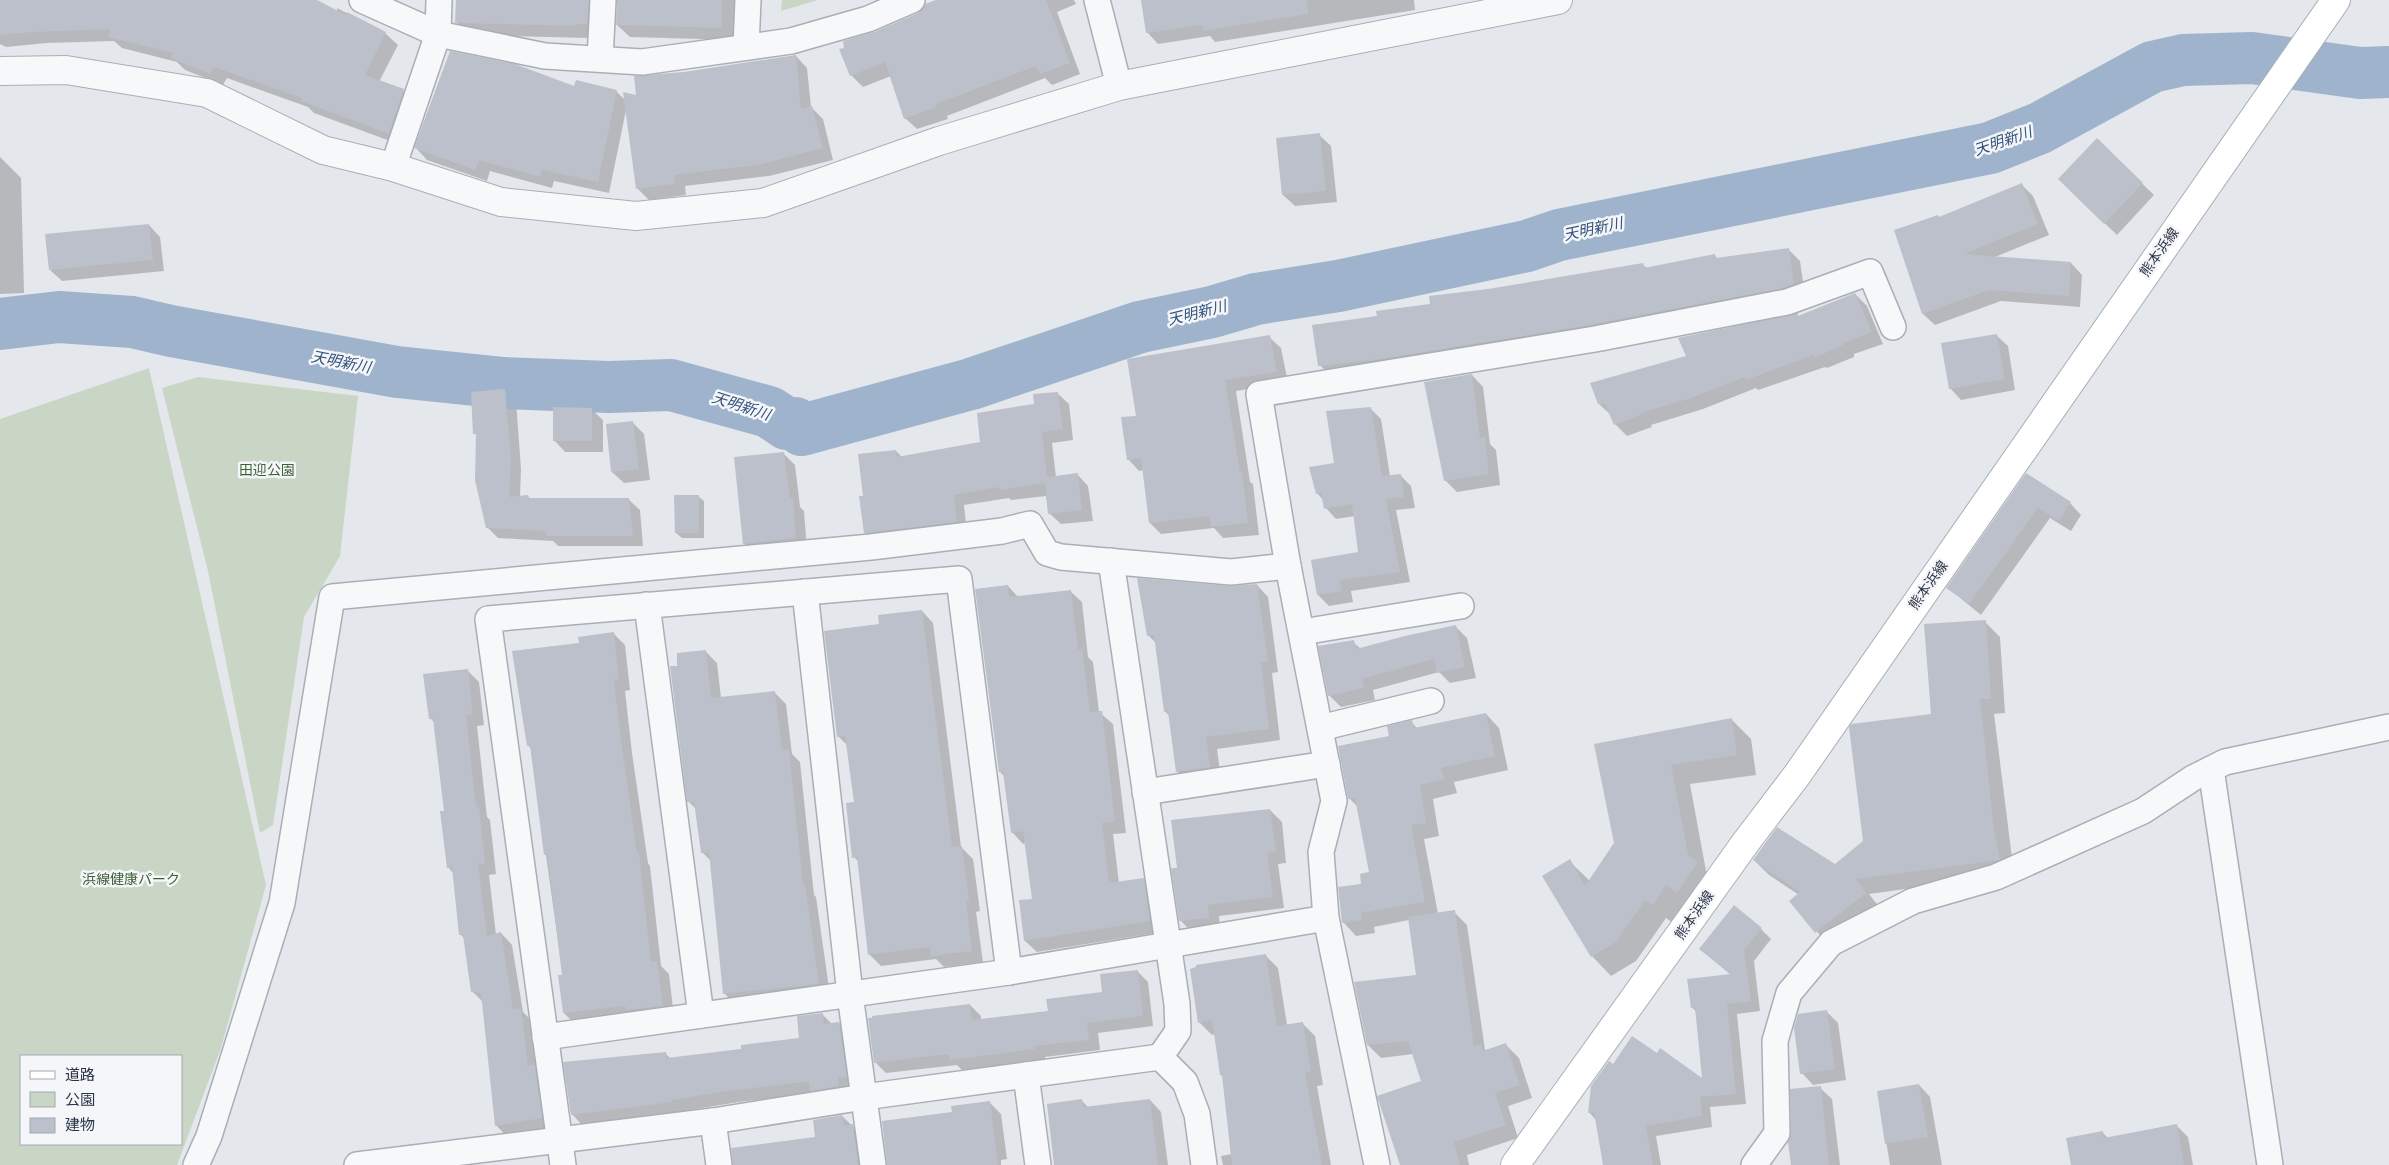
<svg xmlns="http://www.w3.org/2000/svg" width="2389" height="1165" font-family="Manrope,'Noto Sans JP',sans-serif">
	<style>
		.green { fill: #c9d6c5; fill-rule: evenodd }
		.shadow { fill: #0003 }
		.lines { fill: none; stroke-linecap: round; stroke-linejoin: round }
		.river { stroke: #9fb4cc; stroke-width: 52 }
		.building { fill: #bbc0ca }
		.minor-casing { stroke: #a9aeb7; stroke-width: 28 }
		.tertiary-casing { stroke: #a9aeb7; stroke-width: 30 }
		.secondary-casing { stroke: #a9aeb7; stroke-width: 30 }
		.minor { stroke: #f7f8fa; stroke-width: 25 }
		.tertiary { stroke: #f7f8fa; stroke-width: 28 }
		.secondary { stroke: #fff; stroke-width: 28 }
		.labels { text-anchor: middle; stroke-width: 5; stroke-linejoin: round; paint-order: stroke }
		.street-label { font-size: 14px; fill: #2b3445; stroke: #f4f6f9 }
		.park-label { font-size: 14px; fill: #3f6138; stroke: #f4f6f9 }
		.water-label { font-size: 15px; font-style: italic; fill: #34527a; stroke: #f4f6f9 }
	</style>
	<rect width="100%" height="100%" fill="#e4e7ec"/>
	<g class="green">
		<polygon points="782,0 818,0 781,11"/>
		<path d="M149,368l117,517 -45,163 -44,117h-177v-746zM21,1056h160v88h-160z"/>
		<polygon points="198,377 358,396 340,556 304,617 273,825 260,833 208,571 162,388"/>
	</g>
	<g class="shadow">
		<polygon points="0,0 314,0 337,12 337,8 385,33 398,45 379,82 403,91 416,103 401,145 314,113 308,107 227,78 223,85 185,70 177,62 122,48 114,41 47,43 6,47 0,44"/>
		<polygon points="457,0 608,0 599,36 588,36 588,38 469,35 456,22"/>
		<polygon points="617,0 734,0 734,40 630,37 617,25"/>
		<polygon points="936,0 1074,0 1076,4 1057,12 1080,74 1052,85 1045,78 947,116 948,119 917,129 905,118 891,76 863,87 851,75 874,33 918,14"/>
		<polygon points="1142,0 1414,0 1415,10 1215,42 1210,36 1158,44 1147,32"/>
		<polygon points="796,56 807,68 811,107 823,119 833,160 769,176 685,186 686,195 649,200 638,189 626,110 609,193 554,181 552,188 490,171 487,181 427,160 416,148 575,88 616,91 625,100 684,73"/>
		<polygon points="1319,135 1331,146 1337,202 1295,206 1283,195"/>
		<polygon points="2097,140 2154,195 2117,235 2071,191"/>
		<polygon points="0,157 21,178 24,293 0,294"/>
		<polygon points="2022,185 2033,196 2049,235 1995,257 2071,263 2082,275 2080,307 2001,301 1935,325 1923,314 1895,231 1939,218"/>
		<polygon points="149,225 160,237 164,271 62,281 50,270"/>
		<polygon points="1788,249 1800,261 1805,296 1331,377 1320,365 1378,317 1489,290 1642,264 1647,268 1715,256 1718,259"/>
		<polygon points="1855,294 1867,306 1883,344 1854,354 1854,357 1827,368 1825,367 1758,390 1756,388 1703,409 1651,425 1652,427 1627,436 1616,425 1611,415 1599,404 1687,357 1798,315 1800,317"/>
		<polygon points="1996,335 2008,346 2015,390 1961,400 1950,388"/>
		<polygon points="1269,337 1281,348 1288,383 1236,391 1250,482 1253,484 1259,535 1223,538 1214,528 1161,534 1150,523 1144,470 1139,471 1128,459"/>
		<polygon points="1472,375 1483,387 1490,444 1496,450 1500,485 1457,492 1445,480"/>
		<polygon points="505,391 516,401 521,469 520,497 528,496 531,500 629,500 640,510 643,546 558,546 553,541 498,538 487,527 477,436 475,433"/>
		<polygon points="1057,393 1069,404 1073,440 1052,443 1056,477 1077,474 1088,486 1093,521 1061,524 1049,513 1046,496 1011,500 1009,498 964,505 967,533 876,544 865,533 865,497 896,451 902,457 982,443"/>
		<polygon points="1370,408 1381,419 1390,476 1400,475 1411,486 1415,508 1396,510 1410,582 1351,591 1353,602 1329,606 1318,595 1360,553 1355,516 1336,519 1326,508 1324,501 1317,493"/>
		<polygon points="591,409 603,420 603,452 565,452 554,440"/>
		<polygon points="633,423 644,434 650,480 624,483 612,472"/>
		<polygon points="783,453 795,465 800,507 804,511 807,549 756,555 744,543"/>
		<polygon points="2027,475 2070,503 2081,515 2071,531 2050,518 1981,615 1948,588"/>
		<polygon points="698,496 704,501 704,538 682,538 676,533"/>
		<polygon points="1257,585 1268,597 1278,672 1272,673 1280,740 1217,749 1221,779 1189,783 1177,771 1170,717 1165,711 1157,644 1148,635 1230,588"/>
		<polygon points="1008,586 1018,597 1070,591 1082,602 1088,657 1093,662 1099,712 1113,724 1126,833 1113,834 1119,883 1143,879 1155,891 1161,932 1037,952 1025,941 1033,900 1026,843 1023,844 1012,832 1005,777 1000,772"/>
		<polygon points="922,611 933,623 961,847 973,859 980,911 976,912 983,962 944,967 936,959 881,966 869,954 859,862 854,857 855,803 848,746 838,736 880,626"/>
		<polygon points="1985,622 2000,637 2005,713 1994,714 2014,874 1869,894 1880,908 1831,948 1791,901 1799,895 1769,875 1754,860 1835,866 1865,842"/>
		<polygon points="1456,627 1467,638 1476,678 1450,683 1439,672 1373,690 1375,700 1341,707 1329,695 1353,642 1361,649"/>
		<polygon points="613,633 625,645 630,690 625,691 632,753 648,863 650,866 661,966 669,974 674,1017 575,1024 564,1013 563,976 531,749 528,745 580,644"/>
		<polygon points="705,651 717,663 721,698 774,692 786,704 792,754 800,762 814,895 816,897 830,995 736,1005 724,993 711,861 702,852 697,810 689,802 678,667"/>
		<polygon points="467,670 479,682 484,725 477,726 487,817 490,820 496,874 489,875 496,935 501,933 512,945 523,1012 532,1021 553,1130 507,1137 496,1125 483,1002 472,991 465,939 461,935 453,873 448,867 445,812 434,722 430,718"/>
		<polygon points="1486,714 1499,728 1508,770 1454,782 1457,793 1433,799 1439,836 1424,839 1438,914 1454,912 1467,925 1485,1050 1506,1045 1519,1058 1532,1098 1508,1106 1518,1138 1467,1155 1469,1165 1409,1165 1422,1082 1413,1054 1381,1058 1368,1045 1417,976 1409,920 1374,927 1375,933 1356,936 1343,922 1370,874 1358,807 1349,798 1391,737 1411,722 1418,729"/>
		<polygon points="1731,719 1751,739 1756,775 1690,784 1706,871 1717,882 1673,923 1666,918 1636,961 1611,976 1592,956 1569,861 1590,881 1615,844 1595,745"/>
		<polygon points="1270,810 1282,822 1286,863 1278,864 1284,908 1219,916 1220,929 1192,932 1180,920 1179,869"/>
		<polygon points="1761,929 1771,939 1754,961 1760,1011 1737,1014 1746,1104 1710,1107 1712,1127 1656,1136 1661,1165 1605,1165 1597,1121 1589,1112 1613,1066 1657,1055 1704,1080 1696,1012 1692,1007 1731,975 1700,949"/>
		<polygon points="1265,955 1278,968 1287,1025 1302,1023 1315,1036 1323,1085 1317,1086 1331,1165 1223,1165 1221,1156 1232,1154 1224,1077 1221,1075 1215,1034 1212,1035 1199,1022"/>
		<polygon points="1137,971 1148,982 1153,1026 1098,1033 1100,1050 1045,1057 1045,1060 962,1070 957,1065 886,1073 875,1062 970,1005 981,1016 981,1020 1049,1012 1103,994"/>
		<polygon points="1827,1012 1838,1023 1846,1080 1813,1085 1802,1073"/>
		<polygon points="822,1014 832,1024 839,1023 850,1035 858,1089 739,1102 683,1111 683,1114 583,1126 572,1114 666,1054 671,1059 743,1050 801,1039"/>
		<polygon points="1919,1085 1930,1097 1942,1165 1890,1165 1878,1092"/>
		<polygon points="1820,1088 1832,1099 1840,1165 1792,1165"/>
		<polygon points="1150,1100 1161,1112 1168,1165 1065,1165 1082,1101 1089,1108"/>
		<polygon points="990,1103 1001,1114 1007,1159 1001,1160 1001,1165 888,1165 953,1113"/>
		<polygon points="842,1116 864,1137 868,1165 759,1165 817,1138"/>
		<polygon points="2176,1125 2188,1137 2193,1165 2072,1165 2102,1132 2108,1138"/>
	</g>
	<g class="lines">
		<polyline class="river" points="0,324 59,317 132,322 171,331 397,372 504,383 609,387 671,385 769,412 787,424 795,423 802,430 971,384 1140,327 1212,312 1256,299 1338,286 1527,246 1559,235 1990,148 2040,128 2152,67 2183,60 2252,58 2360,73 2389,72"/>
	</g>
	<g class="building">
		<polygon points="0,0 317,0 346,15 347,12 386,32 365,75 404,89 389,134 301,101 302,98 214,67 210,74 171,58 173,53 108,37 110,29 34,32 0,35"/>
		<polygon points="456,0 589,0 587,24 576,24 576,26 458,23 455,23"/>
		<polygon points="617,0 722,0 722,28 616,25"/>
		<polygon points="936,0 1046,0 1070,63 1040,74 1036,66 936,104 937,107 904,119 885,62 850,76 839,49 844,48 843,41 874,32 918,13 925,4"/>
		<polygon points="1141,0 1307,0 1308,14 1203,31 1202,25 1146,33"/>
		<polygon points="450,51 515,64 574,86 576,80 617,90 598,182 542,170 540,177 479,160 475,170 414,148"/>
		<polygon points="796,55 801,109 812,106 823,148 758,165 674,175 675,184 636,189 623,92 636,95 634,76 684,72"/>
		<polygon points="1320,133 1326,191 1282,195 1276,138"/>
		<polygon points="2097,138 2143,183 2104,224 2058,179"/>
		<polygon points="2022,183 2038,224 1964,254 2071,262 2069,296 1989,290 1922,314 1894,230 1938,215 1939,217"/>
		<polygon points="149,224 153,260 49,270 45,234"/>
		<polygon points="1789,248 1794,284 1783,288 1578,327 1382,359 1318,366 1312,325 1377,316 1376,311 1430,304 1429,296 1488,289 1643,263 1644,268 1715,254 1716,258"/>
		<polygon points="1855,293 1872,332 1843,343 1843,345 1814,358 1813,355 1746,380 1745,377 1691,398 1641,413 1641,415 1614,425 1605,404 1598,404 1590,383 1686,356 1678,338 1798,313 1798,316"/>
		<polygon points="1997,334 2005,379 1949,389 1941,343"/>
		<polygon points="1270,335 1277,372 1225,380 1240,472 1242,471 1248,523 1211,527 1209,516 1149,523 1141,458 1127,460 1121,417 1136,416 1127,359"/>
		<polygon points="1472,374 1480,438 1485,437 1489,474 1444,481 1424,382"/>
		<polygon points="505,389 511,458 509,497 528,495 528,498 629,498 633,536 546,536 546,531 486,528 475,480 476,434 473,434 471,392"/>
		<polygon points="1058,392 1063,429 1042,432 1047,477 1078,473 1082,510 1048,514 1045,483 999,490 999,487 954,495 957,522 864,533 859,496 863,496 858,454 896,450 897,457 980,442 977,413 1034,404 1033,394"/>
		<polygon points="553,407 592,408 592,441 553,441"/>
		<polygon points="1371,407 1382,476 1401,474 1404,497 1386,499 1400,572 1340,580 1342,591 1317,595 1311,560 1358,552 1352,504 1324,509 1321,493 1316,494 1309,467 1334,463 1326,411"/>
		<polygon points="633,421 639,469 611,472 606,424"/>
		<polygon points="784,452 790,498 793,498 796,538 743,544 734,457"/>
		<polygon points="2026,473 2071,502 2059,521 2038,508 1969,604 1946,588"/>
		<polygon points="674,495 699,495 699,533 675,533"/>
		<polygon points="1137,578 1230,586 1257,584 1268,661 1261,662 1269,729 1206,737 1210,767 1176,772 1168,711 1164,712 1154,635 1147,636"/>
		<polygon points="1008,585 1009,597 1071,590 1078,650 1082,649 1090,712 1102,711 1115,821 1102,823 1109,883 1144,878 1150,921 1024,941 1019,900 1032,899 1023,831 1011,833 1003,772 999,772 975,589"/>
		<polygon points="922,610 952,847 962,846 969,900 966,901 972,951 931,956 930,947 868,955 857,857 852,858 846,803 854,802 845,736 837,737 824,631 879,624 878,615"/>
		<polygon points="1986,620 1991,699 1980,699 1994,830 2000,860 1856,879 1866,893 1815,933 1789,901 1800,892 1753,860 1777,827 1835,864 1863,841 1849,727 1851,724 1931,714 1924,624"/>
		<polygon points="1456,625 1465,667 1437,673 1434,659 1362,679 1364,688 1328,696 1318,646 1354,640 1356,649 1405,636"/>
		<polygon points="614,632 619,679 614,680 621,740 637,853 639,853 651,962 657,961 663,1006 626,1010 625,1006 563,1013 558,975 562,975 547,854 544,855 530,745 527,746 512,651 579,643 578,637"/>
		<polygon points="706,650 711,698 775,691 782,750 789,749 803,885 805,884 819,984 723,994 709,852 701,853 694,802 687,802 670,666 677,666 677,653"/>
		<polygon points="468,669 473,714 466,715 476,807 479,807 485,863 478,864 487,936 501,932 513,1009 521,1008 528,1066 535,1065 542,1118 495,1126 481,993 471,992 463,935 459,935 452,867 447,868 440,811 444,811 433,719 429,719 423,674"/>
		<polygon points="1486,713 1495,756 1441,768 1444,779 1420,785 1426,823 1411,825 1425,902 1361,913 1362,920 1342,923 1338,887 1361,884 1360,874 1369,872 1355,798 1348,799 1338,746 1389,736 1387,726 1412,720 1414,728"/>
		<polygon points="1732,718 1737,755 1671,765 1688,854 1698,862 1677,893 1666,885 1653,905 1645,900 1616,942 1591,957 1542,876 1570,859 1585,886 1614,843 1594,744"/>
		<polygon points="1270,809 1276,852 1267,853 1273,897 1208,905 1209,918 1179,921 1171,868 1177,868 1171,820"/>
		<polygon points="1734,905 1762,928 1744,950 1751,1001 1727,1004 1736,1094 1700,1097 1702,1116 1646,1126 1653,1165 1603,1165 1594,1112 1588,1113 1591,1086 1609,1061 1613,1064 1632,1036 1657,1053 1660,1048 1702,1078 1695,1007 1691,1008 1687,979 1731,974 1699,949"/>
		<polygon points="1455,910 1474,1046 1481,1044 1483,1051 1506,1043 1520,1085 1495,1093 1506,1125 1454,1142 1460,1165 1400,1165 1377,1096 1421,1081 1408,1041 1367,1045 1354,982 1416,975 1408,917"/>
		<polygon points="1266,954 1277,1026 1303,1022 1311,1072 1305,1073 1322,1165 1232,1165 1222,1075 1220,1075 1212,1020 1198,1023 1190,969 1196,967 1196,965"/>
		<polygon points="1138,970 1143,1016 1087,1023 1089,1040 1034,1046 1035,1049 950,1060 949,1054 874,1063 868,1018 872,1018 872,1016 970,1004 972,1020 1048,1011 1046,999 1102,992 1100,974"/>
		<polygon points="1827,1010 1835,1069 1800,1074 1794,1028 1798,1014"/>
		<polygon points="823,1013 824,1024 839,1022 847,1077 838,1078 839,1086 810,1091 809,1082 804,1082 727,1091 672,1100 672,1102 571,1115 563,1062 666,1052 667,1058 741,1049 741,1045 799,1038 797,1016"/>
		<polygon points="1919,1084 1928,1137 1885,1144 1877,1091"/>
		<polygon points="1821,1086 1829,1165 1791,1165 1788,1142 1791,1133 1790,1089"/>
		<polygon points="1082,1099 1083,1107 1150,1099 1158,1165 1054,1165 1047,1104"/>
		<polygon points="990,1101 998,1165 887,1165 882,1121 952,1112 951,1106"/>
		<polygon points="842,1115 844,1126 853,1124 858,1165 733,1165 731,1148 815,1137 813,1120"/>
		<polygon points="2177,1124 2184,1165 2071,1165 2066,1138 2103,1131 2104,1138"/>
	</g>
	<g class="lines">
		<defs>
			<g id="minor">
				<polyline points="362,0 438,34 545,56 642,62 791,41 868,19 912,0"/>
				<polyline points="1097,0 1119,86"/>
				<polyline points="746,47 748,0"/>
				<polyline points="600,59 603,0"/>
				<polyline points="393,167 438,34 439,0"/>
				<polyline points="1111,561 1177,1004 1178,1031 1160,1057"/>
				<polyline points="1288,566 1259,394 1595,339 1787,302 1870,272 1893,327"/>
				<polyline points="805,592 850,994 873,1165"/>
				<polyline points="647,605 701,1015"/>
				<polyline points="1302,632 1461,606"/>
				<polyline points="1320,728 1431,701"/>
				<polyline points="2211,769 2270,1165"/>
				<polyline points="1145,792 1327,764"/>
				<polyline points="545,1037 1009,972 1326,918"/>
				<polyline points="1026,1075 1038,1165"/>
				<polyline points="713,1121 719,1165"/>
				<polyline points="196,1165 209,1136 282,903 332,597 871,547 1002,531 1030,524 1047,553 1061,557 1231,572 1288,566 1334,801 1321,852 1326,918 1377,1165"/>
				<polyline points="357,1165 713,1121 864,1097 1160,1057 1185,1082 1197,1114 1204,1165"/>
				<polyline points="563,1165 488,619 959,579 1009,972"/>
				<polyline points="1754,1165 1777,1133 1775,1041 1789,993 1831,943 1913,901 1996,877 2143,811 2193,778 2225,762 2389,727"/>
			</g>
			<polyline id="tertiary" points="0,71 66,70 207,93 323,150 393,167 501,202 636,216 763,203 939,141 1119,86 1558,0"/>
			<polyline id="secondary" points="1515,1165 1746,842 1797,775 2336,0"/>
		</defs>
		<use href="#minor" class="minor-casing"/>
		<use href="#tertiary" class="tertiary-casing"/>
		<use href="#secondary" class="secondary-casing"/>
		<use href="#minor" class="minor"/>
		<use href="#tertiary" class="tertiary"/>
		<use href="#secondary" class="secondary"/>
	</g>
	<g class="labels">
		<g class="street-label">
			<text transform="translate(2159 252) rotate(-55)" y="5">熊本浜線</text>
			<text transform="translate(1928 585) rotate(-55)" y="5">熊本浜線</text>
			<text transform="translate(1694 915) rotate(-55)" y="5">熊本浜線</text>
		</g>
		<g class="park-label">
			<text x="267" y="475">田迎公園</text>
			<text x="131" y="884">浜線健康パーク</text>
		</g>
		<g class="water-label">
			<text transform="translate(2003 141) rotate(-19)" y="5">天明新川</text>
			<text transform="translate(1593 229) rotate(-12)" y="5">天明新川</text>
			<text transform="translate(1197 313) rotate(-14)" y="5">天明新川</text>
			<text transform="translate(341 362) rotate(11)" y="5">天明新川</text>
			<text transform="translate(741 406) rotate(18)" y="5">天明新川</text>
		</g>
	</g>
	<rect x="20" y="1055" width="162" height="90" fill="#f4f6f9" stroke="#a4a8b1"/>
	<rect x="30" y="1071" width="25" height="8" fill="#ffffff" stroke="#a4a8b1"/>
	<text x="65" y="1080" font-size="15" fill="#2b3445">道路</text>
	<rect x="30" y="1092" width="25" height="15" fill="#c9d6c5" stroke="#a4a8b1"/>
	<text x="65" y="1105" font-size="15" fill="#2b3445">公園</text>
	<rect x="30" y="1118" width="25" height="15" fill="#bbc0ca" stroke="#a4a8b1"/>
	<text x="65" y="1130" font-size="15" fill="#2b3445">建物</text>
</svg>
